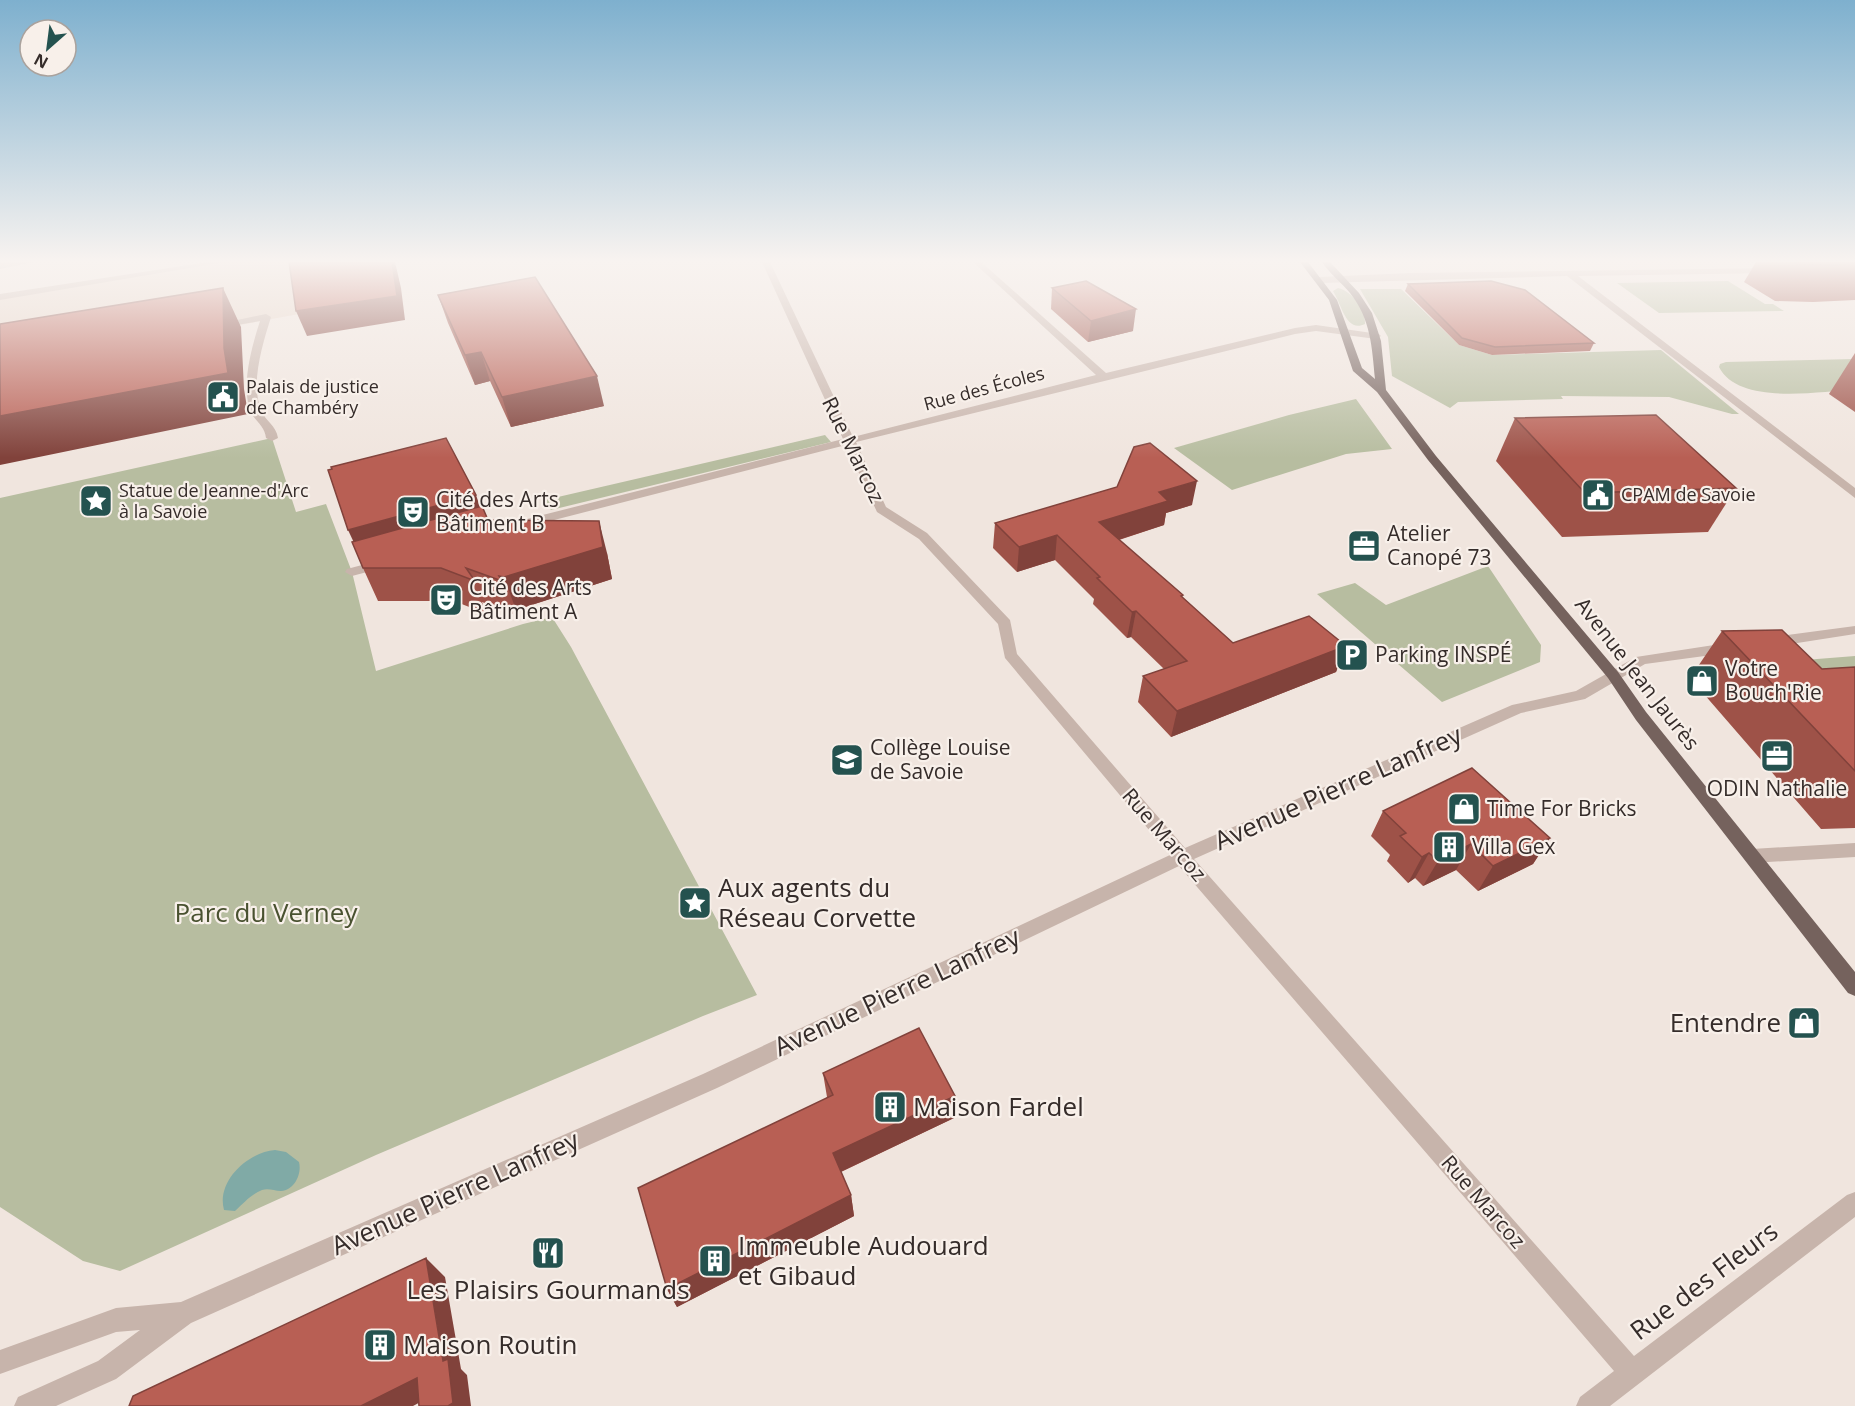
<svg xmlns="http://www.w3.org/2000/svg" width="1855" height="1406" font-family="'Open Sans',sans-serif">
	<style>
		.green { fill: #b7bda0 }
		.plaza { fill: #e6d4c7 }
		.water { fill: #80aaa6 }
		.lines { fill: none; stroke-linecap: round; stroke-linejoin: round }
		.minor { fill: #c7b4ab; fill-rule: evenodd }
		.major { fill: #75625d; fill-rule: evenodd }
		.wall { fill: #9e5248 }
		.shaded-wall { fill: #81423b }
		.building { fill: #b85f54; stroke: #81423b; stroke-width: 1.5 }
		.labels { text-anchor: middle; stroke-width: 4.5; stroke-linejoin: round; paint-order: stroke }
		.far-poi-label { font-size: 18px; fill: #352c2a; stroke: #f8f0ea; text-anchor: start }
		.far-street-label { font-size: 18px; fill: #352c2a; stroke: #f8f0ea }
		.street-label { font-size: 21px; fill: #352c2a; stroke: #f8f0ea }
		.poi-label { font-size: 21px; fill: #352c2a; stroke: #f8f0ea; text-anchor: start }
		.near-street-label { font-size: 26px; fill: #352c2a; stroke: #f8f0ea }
		.near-poi-label { font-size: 26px; fill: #352c2a; stroke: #f8f0ea; text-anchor: start }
		.near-park-label { font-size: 26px; fill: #495130; stroke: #f8f0ea }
	</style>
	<rect width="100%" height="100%" fill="#f0e5de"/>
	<g class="green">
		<polygon points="1728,281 1765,304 1773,304 1784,311 1659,313 1617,283"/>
		<path d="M1338,288c14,3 28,22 27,36 -19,9 -23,-19 -32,-33z"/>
		<polygon points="1360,289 1401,289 1459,345 1492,355 1661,350 1739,414 1732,414 1669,397 1561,396 1563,399 1458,402 1450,408 1392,376 1388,337"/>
		<path d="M1855,359v31c-37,1 -116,16 -136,-23l1,-3 6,-2z"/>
		<polygon points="1356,399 1392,449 1346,454 1232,490 1174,448 1289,415"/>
		<polygon points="825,435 831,442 551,510 545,500"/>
		<polygon points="272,438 296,512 326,504 352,572 376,671 523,624 552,617 571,647 757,995 703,1016 376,1155 120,1271 83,1261 0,1207 0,498"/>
		<polygon points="1488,566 1541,645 1540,662 1442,702 1317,594 1355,583 1386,605"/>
		<polygon points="1855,656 1855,674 1806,679 1792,661"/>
	</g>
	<polygon class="plaza" points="221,262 298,262 299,314 0,369 0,297"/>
	<path class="water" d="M275,1150l11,2 13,10c3,11 -4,28 -18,29 -7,0 -12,-3 -19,-1 -12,5 -18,13 -27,21l-11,-1c-8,-29 24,-58 51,-60z"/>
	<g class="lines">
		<g class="minor">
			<polygon points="15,262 34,262 0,269 0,263"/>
			<polygon points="208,262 225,262 0,300 0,294"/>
			<polygon points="762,262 770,262 853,437 1096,375 973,262 981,262 1106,373 1295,328 1316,325 1379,334 1381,336 1376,339 1316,331 1295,334 856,442 886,507 927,533 1010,620 1017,654 1185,848 1512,705 1576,691 1636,657 1727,643 1732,645 1734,648 1727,653 1645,664 1585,699 1521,713 1194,859 1634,1356 1847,1195 1855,1192 1855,1217 1610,1406 1576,1406 1580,1397 1614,1371 1179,866 717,1088 191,1323 116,1379 56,1406 14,1406 18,1397 98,1361 140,1330 116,1332 0,1374 0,1350 116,1308 181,1302 703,1074 1170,855 1005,658 998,624 919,539 877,512 846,445 523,528 517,524 519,521 843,439"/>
			<polygon points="1774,268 1775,270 1771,273 1578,276 1855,488 1855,498 1567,276 1319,283 1315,280 1319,277 1411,273"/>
			<path d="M266,314l5,3c-8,26 -21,66 -10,93 4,11 15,15 17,28l-6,3 -6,-3c-1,-13 -12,-17 -16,-28 -9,-26 2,-64 10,-89l-41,7 -5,-3z"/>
			<polygon points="381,560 386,561 387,564 386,567 352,576 345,572 347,569"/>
			<polygon points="1855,626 1855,634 1772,647 1765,642 1772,637"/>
			<polygon points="1855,843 1855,857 1752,863 1746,861 1743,856 1746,851 1752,849"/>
		</g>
		<path class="major" d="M1300,262h8l29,38 25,68 13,11c-3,-31 -4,-60 -25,-86 -8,-10 -21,-20 -28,-31h8l29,31 13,20 9,28 5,49 50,66 182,216 28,40 209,260v24l-7,-3 -212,-273 -28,-42 -180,-218 -51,-68 -24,-21 -24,-71z"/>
	</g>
	<g class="wall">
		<polygon points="1756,262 1855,262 1855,300 1813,302 1775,301 1744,282"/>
		<polygon points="1408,284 1594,343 1590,351 1492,355 1459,345 1405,291"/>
		<polygon points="1052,288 1133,331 1088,342 1051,309"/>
		<polygon points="438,295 604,406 511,427 490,381 475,385 448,323"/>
		<polygon points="1855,353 1855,412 1829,394"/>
		<polygon points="1515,418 1736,488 1708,532 1562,537 1496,461"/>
		<polygon points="1192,505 1166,513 1164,525 1119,540 1183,595 1182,597 1233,643 1346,646 1336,672 1171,737 1138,702 1143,676 1164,669 1131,637 1127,638 1093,604 1094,599 1055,560 1017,572 993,548 995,523"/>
		<polygon points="480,507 488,520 607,553 612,579 516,610 512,609 513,614 482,602 487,614 454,601 378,601 363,568"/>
		<polygon points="1722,631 1822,669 1855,667 1855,828 1821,829 1690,678"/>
		<polygon points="1383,811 1550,838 1533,864 1478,891 1456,870 1423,886 1415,878 1408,883 1387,861 1390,855 1371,836"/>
		<polygon points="823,1073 955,1096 954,1118 841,1172 851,1195 854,1216 677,1307 667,1289 827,1097"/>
	</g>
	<g class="shaded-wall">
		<polygon points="392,262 395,262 401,288 405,320 307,336 296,311"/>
		<polygon points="223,288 241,327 244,389 248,414 0,465 0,416 224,348"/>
		<polygon points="1136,309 1133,331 1088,342 1091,321"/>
		<polygon points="481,352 490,381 475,385 465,355"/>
		<polygon points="597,376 604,406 511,427 502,397"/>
		<polygon points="1197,481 1192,505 1166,513 1164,525 1096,547 1099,522 1159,492"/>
		<polygon points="476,495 487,527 363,562 348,530"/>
		<polygon points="599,521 607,553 612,579 516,610 504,577"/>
		<polygon points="1057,535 1055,560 1017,572 1019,547"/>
		<polygon points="1136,611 1131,637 1127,638 1132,612"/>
		<polygon points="1346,646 1336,672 1171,737 1177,711"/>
		<polygon points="1550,838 1533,864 1478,891 1493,866"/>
		<polygon points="1471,844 1456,870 1423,886 1438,861"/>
		<polygon points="1429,853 1415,878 1408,883 1422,857"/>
		<polygon points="955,1096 954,1118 836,1174 833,1153"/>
		<polygon points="851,1195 854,1216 677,1307 667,1289"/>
		<polygon points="426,1258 445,1277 461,1369 467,1375 471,1406 448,1406 443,1361"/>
		<polygon points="417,1378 437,1393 413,1406 361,1406"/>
	</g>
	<g class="building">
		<polygon points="289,262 392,262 397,296 296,311"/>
		<polygon points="1793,262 1855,262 1855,263 1835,265 1797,264"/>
		<polygon points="535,277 597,376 502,397 481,352 465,355 438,295"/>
		<polygon points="1086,281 1136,309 1091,321 1052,288"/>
		<polygon points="1491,281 1525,290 1594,343 1495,347 1462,338 1408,284"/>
		<polygon points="223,288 224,348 228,373 0,416 0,324"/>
		<polygon points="1656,415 1736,488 1585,493 1515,418"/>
		<polygon points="446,438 476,495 348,530 328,470 332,469 331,467"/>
		<polygon points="1150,443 1197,481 1159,492 1168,501 1099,522 1183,595 1181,596 1233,643 1309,616 1346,646 1177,711 1143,676 1187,661 1136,611 1132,612 1097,578 1100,577 1057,535 1019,547 995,523 1117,487 1134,447"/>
		<polygon points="482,506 488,520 599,521 603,547 504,577 499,576 502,581 466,568 475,581 441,568 363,568 352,542"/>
		<polygon points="1782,630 1822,669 1855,667 1855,771 1722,631"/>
		<polygon points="1472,768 1550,838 1493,866 1471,844 1438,861 1429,853 1422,857 1400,836 1406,833 1383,811"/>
		<polygon points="919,1028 955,1096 833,1153 851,1195 667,1289 638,1188 833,1095 823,1073"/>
		<polygon points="426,1258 443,1361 448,1359 453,1403 448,1406 419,1406 417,1378 361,1406 129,1406 133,1396"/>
	</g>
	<linearGradient id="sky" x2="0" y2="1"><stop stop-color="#7eb0ce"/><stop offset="0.57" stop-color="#f8f3f0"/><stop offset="1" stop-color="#f8f3f0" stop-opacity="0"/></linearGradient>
	<rect width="1855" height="458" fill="url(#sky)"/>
	<defs>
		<symbol id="civic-square" viewBox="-11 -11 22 22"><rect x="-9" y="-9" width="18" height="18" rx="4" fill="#24524f" stroke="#f8f0ea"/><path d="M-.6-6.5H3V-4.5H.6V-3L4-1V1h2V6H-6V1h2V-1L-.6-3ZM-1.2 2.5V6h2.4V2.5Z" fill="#fff"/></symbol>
		<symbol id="sight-square" viewBox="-11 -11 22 22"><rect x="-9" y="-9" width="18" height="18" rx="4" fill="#24524f" stroke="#f8f0ea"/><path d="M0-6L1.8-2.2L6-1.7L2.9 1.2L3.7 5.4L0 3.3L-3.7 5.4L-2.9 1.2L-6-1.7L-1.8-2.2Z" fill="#fff"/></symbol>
		<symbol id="theatre-square" viewBox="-11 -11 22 22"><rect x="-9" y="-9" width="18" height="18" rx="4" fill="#24524f" stroke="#f8f0ea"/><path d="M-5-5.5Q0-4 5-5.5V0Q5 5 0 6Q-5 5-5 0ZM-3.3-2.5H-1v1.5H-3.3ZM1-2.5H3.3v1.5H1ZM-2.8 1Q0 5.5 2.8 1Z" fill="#fff"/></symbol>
		<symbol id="office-square" viewBox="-11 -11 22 22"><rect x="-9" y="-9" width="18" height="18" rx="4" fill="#24524f" stroke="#f8f0ea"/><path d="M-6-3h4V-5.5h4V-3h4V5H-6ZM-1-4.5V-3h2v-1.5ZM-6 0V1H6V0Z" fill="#fff"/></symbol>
		<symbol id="parking-square" viewBox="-11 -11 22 22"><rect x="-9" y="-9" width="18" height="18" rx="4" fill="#24524f" stroke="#f8f0ea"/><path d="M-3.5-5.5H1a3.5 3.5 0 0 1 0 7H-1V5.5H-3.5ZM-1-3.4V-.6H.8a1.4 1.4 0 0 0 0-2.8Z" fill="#fff"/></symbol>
		<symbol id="shop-square" viewBox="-11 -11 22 22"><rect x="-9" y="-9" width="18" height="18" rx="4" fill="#24524f" stroke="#f8f0ea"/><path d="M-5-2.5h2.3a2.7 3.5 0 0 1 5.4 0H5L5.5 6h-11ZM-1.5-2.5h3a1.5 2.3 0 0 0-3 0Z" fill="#fff"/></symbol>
		<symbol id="school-square" viewBox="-11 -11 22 22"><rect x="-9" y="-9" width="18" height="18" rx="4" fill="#24524f" stroke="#f8f0ea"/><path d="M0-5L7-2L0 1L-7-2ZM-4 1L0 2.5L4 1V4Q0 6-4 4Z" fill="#fff"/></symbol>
		<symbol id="building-square" viewBox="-11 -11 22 22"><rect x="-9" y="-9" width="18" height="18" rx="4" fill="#24524f" stroke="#f8f0ea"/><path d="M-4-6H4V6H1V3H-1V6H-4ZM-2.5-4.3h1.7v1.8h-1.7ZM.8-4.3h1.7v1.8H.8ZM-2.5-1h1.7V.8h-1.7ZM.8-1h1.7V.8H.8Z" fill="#fff"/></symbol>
		<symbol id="restaurant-square" viewBox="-11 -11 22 22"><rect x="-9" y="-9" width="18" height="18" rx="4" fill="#24524f" stroke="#f8f0ea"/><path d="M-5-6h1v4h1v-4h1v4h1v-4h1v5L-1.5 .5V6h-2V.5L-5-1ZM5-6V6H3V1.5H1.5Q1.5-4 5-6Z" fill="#fff"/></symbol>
	</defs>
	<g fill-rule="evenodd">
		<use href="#civic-square" x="204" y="378" width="38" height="38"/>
		<use href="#civic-square" x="1579" y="476" width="38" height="38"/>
		<use href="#sight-square" x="77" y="482" width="38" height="38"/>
		<use href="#theatre-square" x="394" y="493" width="38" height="38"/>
		<use href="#office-square" x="1345" y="527" width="38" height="38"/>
		<use href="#theatre-square" x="427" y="581" width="38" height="38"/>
		<use href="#parking-square" x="1333" y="636" width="38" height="38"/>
		<use href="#shop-square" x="1683" y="662" width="38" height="38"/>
		<use href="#office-square" x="1758" y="737" width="38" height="38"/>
		<use href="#school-square" x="828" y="741" width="38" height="38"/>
		<use href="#shop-square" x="1445" y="790" width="38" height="38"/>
		<use href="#building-square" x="1430" y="828" width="38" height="38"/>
		<use href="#sight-square" x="676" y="884" width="38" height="38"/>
		<use href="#shop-square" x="1785" y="1004" width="38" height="38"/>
		<use href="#building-square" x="871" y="1088" width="38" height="38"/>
		<use href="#restaurant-square" x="529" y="1234" width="38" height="38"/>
		<use href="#building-square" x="696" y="1242" width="38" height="38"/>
		<use href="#building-square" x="361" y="1326" width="38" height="38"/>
	</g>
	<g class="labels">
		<g class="far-poi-label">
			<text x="246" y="393">Palais de justice<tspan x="246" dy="21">de Chambéry</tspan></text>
			<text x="119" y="497">Statue de Jeanne-d'Arc<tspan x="119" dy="21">à la Savoie</tspan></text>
			<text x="1621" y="501">CPAM de Savoie</text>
		</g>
		<g class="far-street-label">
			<text transform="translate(984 389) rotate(-15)" y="6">Rue des Écoles</text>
		</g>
		<g class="street-label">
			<text transform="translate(853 450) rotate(64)" y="7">Rue Marcoz</text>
			<text transform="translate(1637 674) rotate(52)" y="7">Avenue Jean Jaurès</text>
			<text transform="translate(1164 835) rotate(49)" y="7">Rue Marcoz</text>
			<text transform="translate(1483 1202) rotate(49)" y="7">Rue Marcoz</text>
		</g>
		<g class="poi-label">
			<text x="436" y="507">Cité des Arts<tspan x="436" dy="24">Bâtiment B</tspan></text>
			<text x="1387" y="541">Atelier<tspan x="1387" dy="24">Canopé 73</tspan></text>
			<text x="469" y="595">Cité des Arts<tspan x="469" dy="24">Bâtiment A</tspan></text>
			<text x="1375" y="662">Parking INSPÉ</text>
			<text x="1725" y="676">Votre<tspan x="1725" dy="24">Bouch'Rie</tspan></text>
			<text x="870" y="755">Collège Louise<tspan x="870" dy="24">de Savoie</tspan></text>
			<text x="1777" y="796" text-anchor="middle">ODIN Nathalie</text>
			<text x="1487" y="816">Time For Bricks</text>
			<text x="1472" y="854">Villa Gex</text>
		</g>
		<g class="near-street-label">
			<text transform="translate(1338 788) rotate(-24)" y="9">Avenue Pierre Lanfrey</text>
			<text transform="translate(897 992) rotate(-25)" y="9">Avenue Pierre Lanfrey</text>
			<text transform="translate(455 1193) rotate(-24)" y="9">Avenue Pierre Lanfrey</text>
			<text transform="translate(1704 1281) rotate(-37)" y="9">Rue des Fleurs</text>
		</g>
		<g class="near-poi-label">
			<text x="718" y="897">Aux agents du<tspan x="718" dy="30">Réseau Corvette</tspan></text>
			<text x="1781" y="1032" text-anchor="end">Entendre</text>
			<text x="913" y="1116">Maison Fardel</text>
			<text x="738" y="1255">Immeuble Audouard<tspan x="738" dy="30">et Gibaud</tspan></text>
			<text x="548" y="1299" text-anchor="middle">Les Plaisirs Gourmands</text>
			<text x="403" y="1354">Maison Routin</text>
		</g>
		<g class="near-park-label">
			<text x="266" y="922">Parc du Verney</text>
		</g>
	</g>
	<g transform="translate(48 48) rotate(208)"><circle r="28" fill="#f8f0ea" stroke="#aaa29d" stroke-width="1.5"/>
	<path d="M0-4.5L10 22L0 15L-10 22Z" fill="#24524f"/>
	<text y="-9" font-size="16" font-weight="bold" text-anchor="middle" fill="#352c2a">N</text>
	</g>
</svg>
